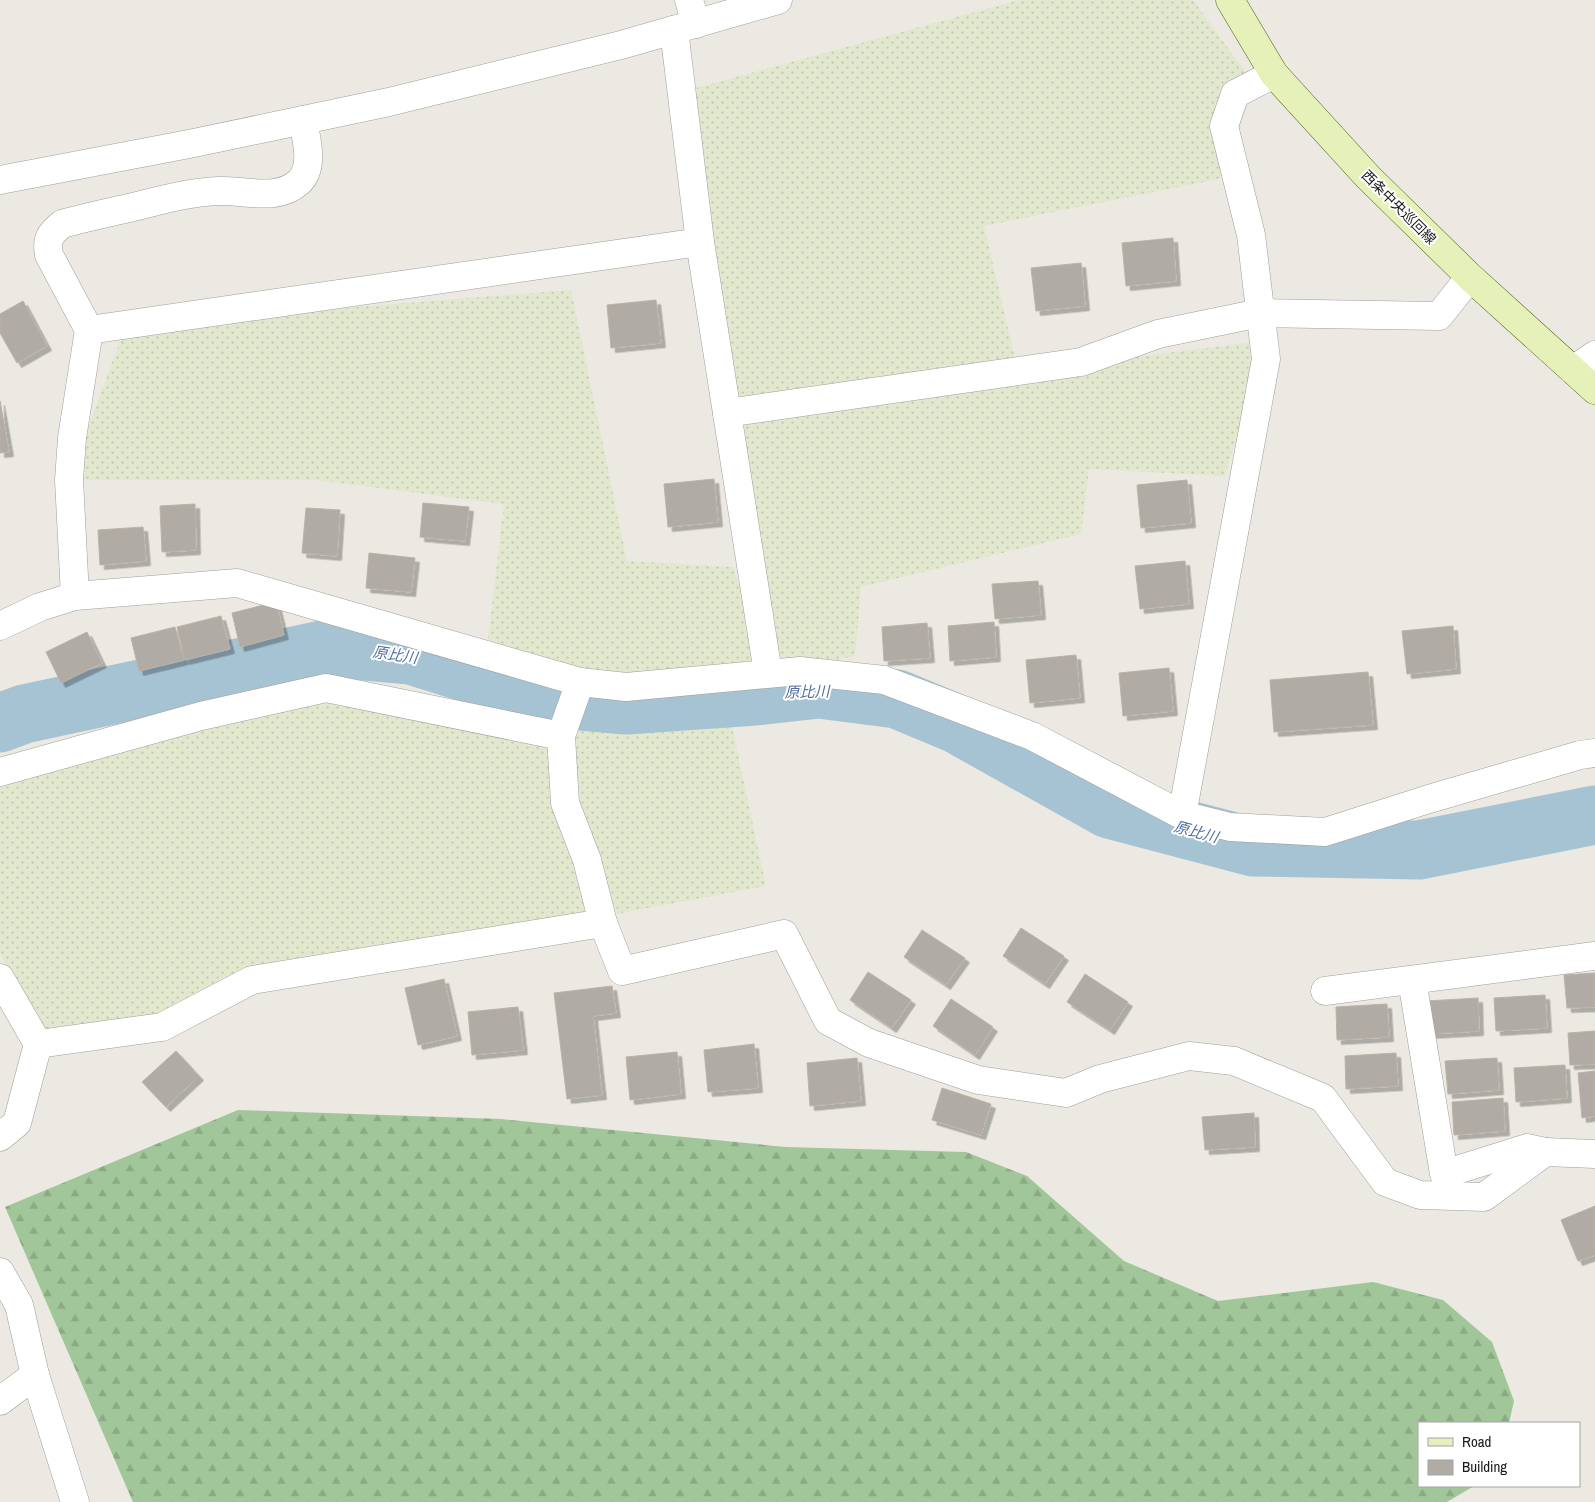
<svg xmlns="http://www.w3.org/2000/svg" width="1595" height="1502" font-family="'Archivo Narrow','Noto Sans JP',sans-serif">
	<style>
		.farmland { fill: url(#farmland-dots) }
		.forest { fill: url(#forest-firs) }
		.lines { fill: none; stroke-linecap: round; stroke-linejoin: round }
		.river { stroke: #a6c3d4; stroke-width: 59 }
		.building { fill: #b0aba4; stroke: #bbb2a5; filter: url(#shadow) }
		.street-casing { stroke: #9e9e9e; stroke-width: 29 }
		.secondary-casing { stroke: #4e6211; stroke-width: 29 }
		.street { stroke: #fff; stroke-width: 28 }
		.secondary { stroke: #e6f1b9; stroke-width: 28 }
		.labels { text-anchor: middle; stroke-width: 4; stroke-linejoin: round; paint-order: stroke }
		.street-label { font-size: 14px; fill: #1a1a1a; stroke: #fff }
		.water-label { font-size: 15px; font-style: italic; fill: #536e9e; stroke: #fff }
	</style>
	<defs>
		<pattern id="farmland-dots" width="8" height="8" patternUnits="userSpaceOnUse" patternTransform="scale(1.25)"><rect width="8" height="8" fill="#e2e8ce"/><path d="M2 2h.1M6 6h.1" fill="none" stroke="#c1c6b0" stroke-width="1.8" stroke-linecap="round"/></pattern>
		<pattern id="forest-firs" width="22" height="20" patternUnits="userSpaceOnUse" patternTransform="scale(1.25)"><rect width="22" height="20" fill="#a1c69a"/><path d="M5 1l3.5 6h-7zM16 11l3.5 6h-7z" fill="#8aaa84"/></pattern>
		<filter id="shadow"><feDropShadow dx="4.5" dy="4.5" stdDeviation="0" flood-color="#0004"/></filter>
	</defs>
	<rect width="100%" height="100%" fill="#ebe9e1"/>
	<g class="farmland">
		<polygon points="1019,0 1193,0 1254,84 1231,154 1219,179 984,226 1018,371 1264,341 1225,476 1089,469 1081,534 861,587 855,656 768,673 580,682 488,639 504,504 316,480 69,480 126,325 571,290 627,561 733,567 766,669 681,92"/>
		<polygon points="291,696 496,722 731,722 766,886 333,967 185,1015 38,1044 0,952 0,777"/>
	</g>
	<polygon class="forest" points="238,1110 501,1119 786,1147 966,1152 1027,1176 1124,1261 1218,1301 1373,1282 1443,1300 1492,1342 1514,1401 1509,1423 1419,1423 1419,1486 1474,1486 1447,1502 133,1502 5,1207"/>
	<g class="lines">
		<polyline class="river" points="0,723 24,714 331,648 411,655 548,698 626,705 755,696 819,689 897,699 957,724 1109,809 1253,847 1419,850 1595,815"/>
	</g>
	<g class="building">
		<polygon points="1173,238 1176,281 1126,286 1122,243"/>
		<polygon points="1081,263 1085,306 1036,311 1031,268"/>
		<polygon points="656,300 661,343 611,348 607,305"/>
		<polygon points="23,301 47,346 17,363 0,333 0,314"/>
		<polygon points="0,401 9,452 0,453"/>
		<polygon points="714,479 718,522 668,527 664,484"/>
		<polygon points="1187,480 1191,523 1141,528 1137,485"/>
		<polygon points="423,503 469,507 465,541 420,537"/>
		<polygon points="195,504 196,550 162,552 160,506"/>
		<polygon points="306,508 340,510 337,556 302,553"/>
		<polygon points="143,527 146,561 100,565 98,530"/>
		<polygon points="369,553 415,558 411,592 366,588"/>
		<polygon points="1185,561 1189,604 1140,609 1135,566"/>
		<polygon points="1038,581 1041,615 995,619 992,584"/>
		<polygon points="276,602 284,635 240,647 232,613"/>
		<polygon points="221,616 230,649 185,660 177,627"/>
		<polygon points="994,622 996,657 950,661 948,626"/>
		<polygon points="927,623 930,658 884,661 882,627"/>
		<polygon points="1453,626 1456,669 1407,674 1402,631"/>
		<polygon points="175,627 184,660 139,671 131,638"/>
		<polygon points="87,632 102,663 61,683 46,652"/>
		<polygon points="1076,655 1080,698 1030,703 1026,660"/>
		<polygon points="1169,668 1173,711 1123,716 1119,673"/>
		<polygon points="1368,672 1373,725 1274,732 1270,680"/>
		<polygon points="1021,928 1064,956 1045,984 1003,956"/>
		<polygon points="922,930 965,958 946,985 904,957"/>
		<polygon points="868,972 911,1000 892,1028 850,1000"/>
		<polygon points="1595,973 1595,1007 1567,1008 1564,975"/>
		<polygon points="1085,974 1128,1002 1110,1030 1067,1002"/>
		<polygon points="444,979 457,1036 418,1045 405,988"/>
		<polygon points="612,986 616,1013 593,1016 602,1095 567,1099 554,993"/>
		<polygon points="1545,995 1547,1028 1496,1031 1494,998"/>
		<polygon points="1478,998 1479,1031 1428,1034 1426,1001"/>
		<polygon points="951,999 993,1027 975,1055 933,1026"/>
		<polygon points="1387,1004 1389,1037 1337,1040 1336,1007"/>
		<polygon points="518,1007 523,1050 472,1055 468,1012"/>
		<polygon points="1595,1031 1595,1064 1570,1065 1568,1033"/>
		<polygon points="754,1044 758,1088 708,1092 704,1050"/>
		<polygon points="176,1051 199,1076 166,1107 142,1082"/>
		<polygon points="677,1052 681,1094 630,1100 626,1057"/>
		<polygon points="1396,1053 1398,1086 1346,1089 1345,1056"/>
		<polygon points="857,1058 861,1101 810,1106 807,1063"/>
		<polygon points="1497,1058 1499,1090 1448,1094 1445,1061"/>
		<polygon points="1565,1065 1567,1098 1516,1102 1514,1068"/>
		<polygon points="1595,1071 1595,1116 1582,1118 1578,1073"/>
		<polygon points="942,1088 991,1104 981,1135 932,1120"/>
		<polygon points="1503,1098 1505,1131 1454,1135 1452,1102"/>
		<polygon points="1254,1113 1255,1147 1205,1150 1202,1117"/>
		<polygon points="1595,1206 1595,1255 1578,1261 1561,1220"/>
	</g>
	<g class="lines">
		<defs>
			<g id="street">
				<polyline points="689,0 696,24"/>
				<polyline points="674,30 700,242 727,413 1081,362 1158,334 1260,313 1439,316 1470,277"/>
				<polyline points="0,180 189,144 389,102 621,45 778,0"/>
				<polyline points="89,330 700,242"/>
				<polyline points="1573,370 1595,355"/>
				<polyline points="727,413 768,673"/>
				<path d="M75,596l-6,-116 3,-42 17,-108 -40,-75c-3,-16 1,-21 13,-31 22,-6 44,-11 67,-16 30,-7 59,-16 90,-17 26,-1 58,11 80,-9 16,-15 7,-43 4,-62"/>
				<polyline points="0,626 40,607 75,596 237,583 580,682 626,687 800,671 884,680 1032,736 1182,815 1230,827 1325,832 1429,799 1580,755 1595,753"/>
				<polyline points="561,736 565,803 587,860 603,923"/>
				<polyline points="0,772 201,716 326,688 561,736 580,682"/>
				<polyline points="1182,815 1266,359 1251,235 1224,126 1235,94 1274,74"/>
				<polyline points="0,978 38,1044 17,1123 0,1137"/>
				<polyline points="1412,980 1444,1174 1527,1148 1545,1152"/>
				<polyline points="1325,991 1595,956"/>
				<polyline points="38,1044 162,1027 252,980 603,923 622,971 784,934 828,1021 869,1043 978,1080 1066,1093 1100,1079 1189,1056 1234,1061 1323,1098 1385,1182 1420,1195 1484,1197 1545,1152 1595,1154"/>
				<polyline points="0,1272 19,1305 35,1375 75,1502"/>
				<polyline points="0,1401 35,1375"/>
			</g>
			<polyline id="secondary" points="1230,0 1274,74 1368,177 1470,277 1595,390"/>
		</defs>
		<use href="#street" class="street-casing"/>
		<use href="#secondary" class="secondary-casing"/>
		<use href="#street" class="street"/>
		<use href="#secondary" class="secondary"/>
	</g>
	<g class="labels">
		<g class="street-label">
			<text transform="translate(1399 207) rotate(45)" y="5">西条中央巡回線</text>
		</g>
		<g class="water-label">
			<text transform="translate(395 655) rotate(8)" y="5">原比川</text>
			<text transform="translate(807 692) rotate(-1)" y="5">原比川</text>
			<text transform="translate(1196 832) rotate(15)" y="5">原比川</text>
		</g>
	</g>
	<rect x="1418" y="1422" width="162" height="65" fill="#ffffff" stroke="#a3a3a3"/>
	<rect x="1428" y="1438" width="25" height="8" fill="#e6f1b9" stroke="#a3a3a3"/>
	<text x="1462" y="1447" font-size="15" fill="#1a1a1a">Road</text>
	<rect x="1428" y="1460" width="25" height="15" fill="#b0aba4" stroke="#a3a3a3"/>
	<text x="1462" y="1472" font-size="15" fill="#1a1a1a">Building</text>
</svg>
